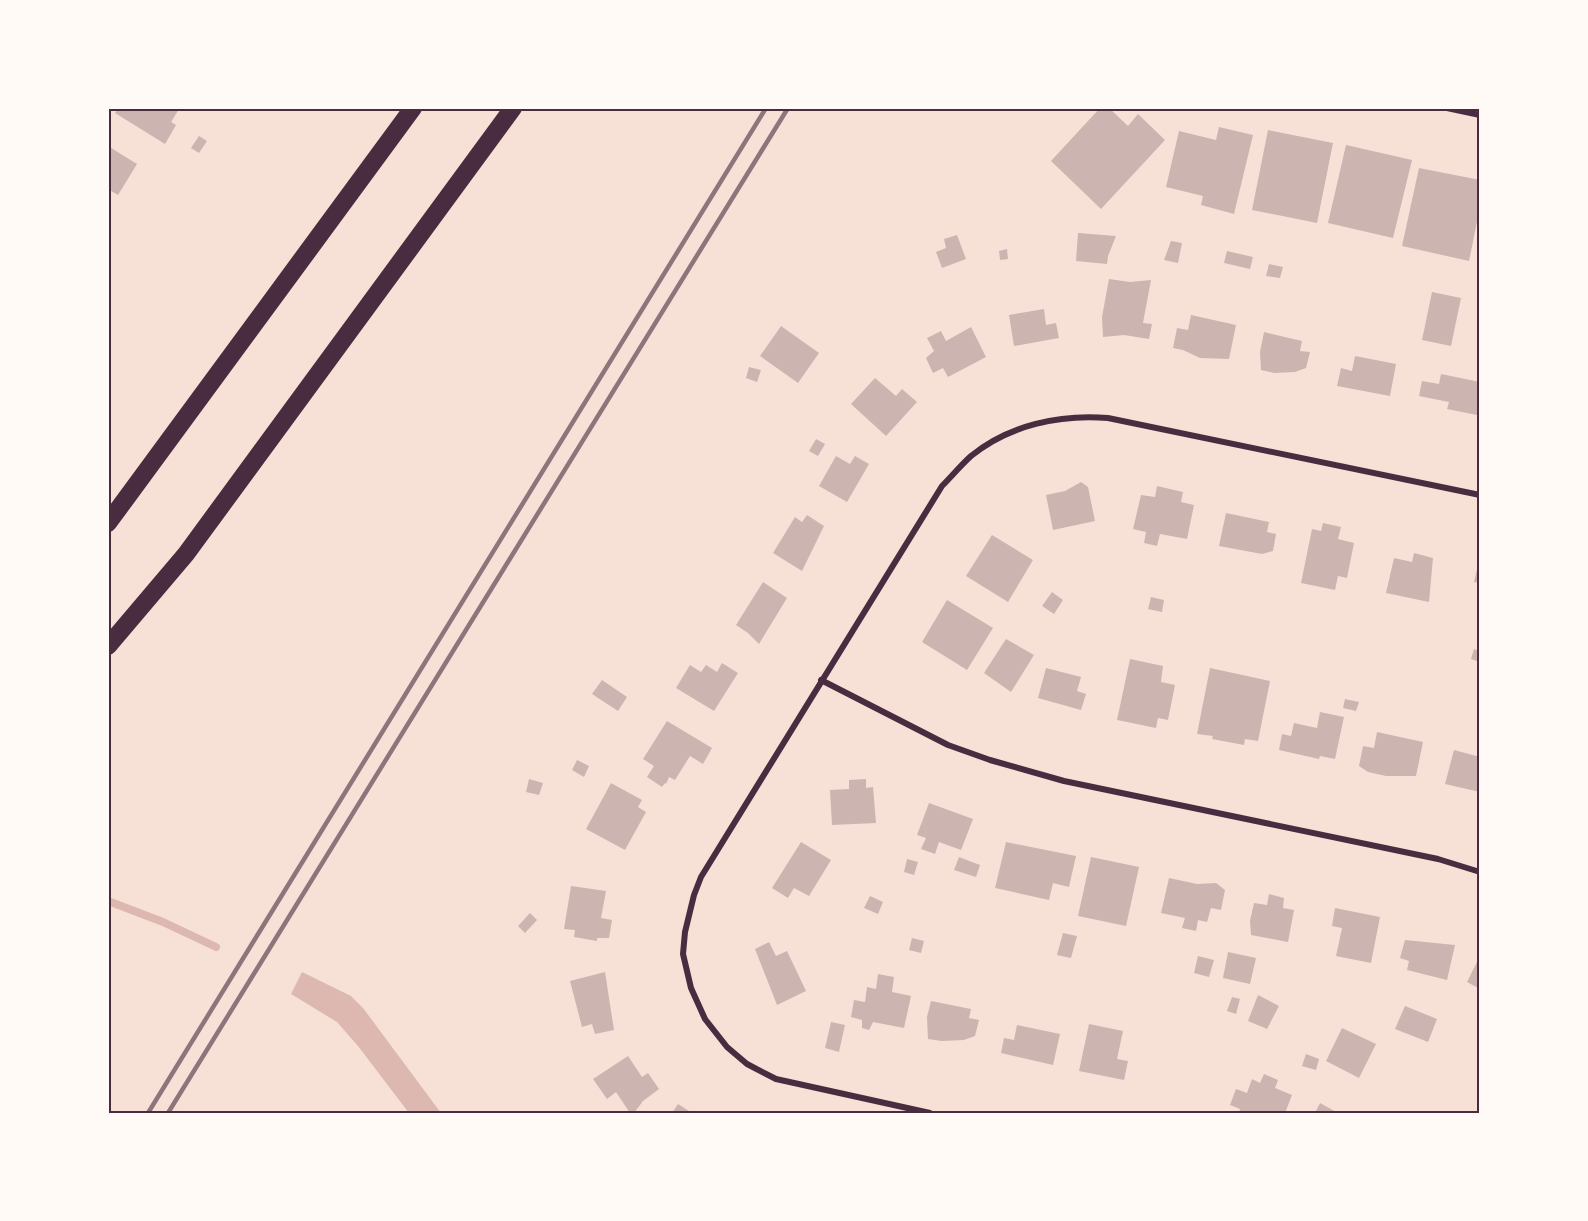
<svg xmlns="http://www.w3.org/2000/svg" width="1588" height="1221" font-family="'Varela Round',sans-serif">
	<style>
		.water { fill: #dcb8b0 }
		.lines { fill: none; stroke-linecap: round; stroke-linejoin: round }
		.stream { stroke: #dcb8b0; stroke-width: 8 }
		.building { fill: #ccb4b1 }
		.minor { stroke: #4a2c40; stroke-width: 6 }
		.motorway { stroke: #4a2c40; stroke-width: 18 }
		.rail { stroke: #8f747c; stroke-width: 4.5 }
		.neatline { fill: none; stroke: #4a2c40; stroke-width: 2 }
	</style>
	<rect width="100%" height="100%" fill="#f7e1d7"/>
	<polygon class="water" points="302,972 351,996 363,1008 441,1113 409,1113 358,1046 337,1022 291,994"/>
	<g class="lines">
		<polyline class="stream" points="108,901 163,922 216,947"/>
	</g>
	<g class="building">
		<polygon points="118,108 178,108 179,109 171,122 176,125 165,144 115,113"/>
		<polygon points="1100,108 1109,108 1128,126 1138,114 1165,140 1101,209 1051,161"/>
		<polygon points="1219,127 1253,135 1234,214 1201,205 1203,196 1166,187 1179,131 1216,140"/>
		<polygon points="1268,130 1333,143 1317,223 1252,210"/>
		<polygon points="199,136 207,141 199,153 191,148"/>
		<polygon points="1346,145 1412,160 1393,238 1328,223"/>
		<polygon points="108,146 137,164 118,195 108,189"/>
		<polygon points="1419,168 1480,180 1480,207 1469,261 1402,246"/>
		<polygon points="1078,233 1116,236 1108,256 1107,264 1076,261"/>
		<polygon points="957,235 966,259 942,268 936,252 946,248 944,239"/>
		<polygon points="1171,241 1182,243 1178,263 1164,260"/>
		<polygon points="1007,249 1008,259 1000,260 999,251"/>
		<polygon points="1227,251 1253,257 1250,269 1224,263"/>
		<polygon points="1269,264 1283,267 1280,278 1266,276"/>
		<polygon points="1109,279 1130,282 1151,280 1143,323 1152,324 1149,339 1124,335 1103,337 1102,317"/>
		<polygon points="1432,292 1461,298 1451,346 1422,340"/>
		<polygon points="1044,309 1046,325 1056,323 1059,338 1014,346 1009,315"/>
		<polygon points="1191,315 1236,325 1229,359 1200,358 1183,350 1173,348 1177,328 1188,330"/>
		<polygon points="781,326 819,353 798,383 760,356"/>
		<polygon points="971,327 986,357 948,377 943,368 933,373 926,358 934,351 927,338 941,331 946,341"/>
		<polygon points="1264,332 1302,341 1300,351 1310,352 1306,368 1295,372 1274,373 1261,370 1260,352"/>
		<polygon points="1355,356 1396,364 1390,396 1337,386 1341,368 1352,371"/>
		<polygon points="749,367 761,370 757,382 746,378"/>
		<polygon points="1441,374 1480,382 1480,400 1477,415 1447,409 1449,402 1419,396 1422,381 1439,384"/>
		<polygon points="875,378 896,396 902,389 917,402 886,436 851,404"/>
		<polygon points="816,439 825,444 818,456 809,451"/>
		<polygon points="836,456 850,464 855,456 869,464 847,502 819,486"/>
		<polygon points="1081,482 1088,487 1095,521 1053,530 1046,495 1065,491"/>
		<polygon points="1157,486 1183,492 1181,502 1194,505 1187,539 1160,534 1157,546 1144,543 1146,532 1133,529 1141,495 1155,497"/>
		<polygon points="1226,513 1269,522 1267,532 1276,534 1273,551 1262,554 1219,546"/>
		<polygon points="807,515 824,526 802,571 773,553 795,517 802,522"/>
		<polygon points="1323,523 1341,527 1338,539 1354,543 1347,578 1338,576 1335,590 1301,583 1312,529 1321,531"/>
		<polygon points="992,535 1033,560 1008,602 966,576"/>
		<polygon points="1414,553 1433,558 1429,602 1386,593 1394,558 1412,562"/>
		<polygon points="1478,565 1480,566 1480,583 1474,582"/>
		<polygon points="763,582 787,598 759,644 748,633 736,625"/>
		<polygon points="1052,592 1063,600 1054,614 1042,606"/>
		<polygon points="1151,597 1164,600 1162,612 1148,609"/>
		<polygon points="947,600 993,628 967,670 922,642"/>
		<polygon points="1006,639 1034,655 1011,692 984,673"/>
		<polygon points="1474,649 1480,651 1480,662 1471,659"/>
		<polygon points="1130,659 1163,666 1161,682 1175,685 1168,720 1158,718 1156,728 1117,720"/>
		<polygon points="722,663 738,673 714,711 676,688 690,665 701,672 706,665 717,672"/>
		<polygon points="1046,668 1081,677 1077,691 1086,694 1081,710 1038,698"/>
		<polygon points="1210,668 1270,681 1258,741 1245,739 1244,745 1212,739 1213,736 1197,734"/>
		<polygon points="602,680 627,697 618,711 592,694"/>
		<polygon points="1345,699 1359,702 1356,711 1343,708"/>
		<polygon points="1320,712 1344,717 1335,759 1320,756 1319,759 1279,750 1282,734 1291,736 1294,723 1317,728"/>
		<polygon points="667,721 712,748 703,764 690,756 675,780 669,777 666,784 665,783 662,787 647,777 654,766 643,759"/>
		<polygon points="1377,732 1423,742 1416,776 1386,776 1368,772 1359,766 1363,746 1374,748"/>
		<polygon points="1454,750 1480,757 1480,792 1445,784"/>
		<polygon points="577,760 589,766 584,777 572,770"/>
		<polygon points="529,779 543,783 539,795 526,792"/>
		<polygon points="866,779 866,788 873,787 876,823 832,825 830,790 849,789 849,780"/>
		<polygon points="611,783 642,800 638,807 646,812 625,850 586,829"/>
		<polygon points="929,803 973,819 961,850 939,842 935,854 921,849 926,838 917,835"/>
		<polygon points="801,842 831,860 809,896 794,888 788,898 772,888"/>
		<polygon points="1006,842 1076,856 1069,887 1053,883 1049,900 995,888"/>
		<polygon points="959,857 980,865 976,877 954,870"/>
		<polygon points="1091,857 1139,867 1126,926 1078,916"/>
		<polygon points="907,859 918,862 914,875 904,872"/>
		<polygon points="1169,878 1197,884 1216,883 1225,890 1221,910 1211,908 1207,922 1198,920 1196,931 1182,928 1185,918 1161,913"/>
		<polygon points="571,886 606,891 601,918 612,920 609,938 597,938 597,941 574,937 575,930 564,929"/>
		<polygon points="1269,894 1284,898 1283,908 1294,910 1288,942 1251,935 1250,921 1254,903 1267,905"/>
		<polygon points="870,896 883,902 878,914 864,908"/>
		<polygon points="1335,908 1380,917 1371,963 1336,956 1342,928 1332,926"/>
		<polygon points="530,913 537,920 525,933 518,926"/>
		<polygon points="1063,933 1077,936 1071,958 1057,955"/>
		<polygon points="912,938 924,941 921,953 909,950"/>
		<polygon points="1405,940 1455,945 1447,980 1407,970 1409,961 1400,958"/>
		<polygon points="769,942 776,956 787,951 806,991 777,1005 755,949"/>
		<polygon points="1228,952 1256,958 1250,984 1223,978"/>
		<polygon points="1198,956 1214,960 1209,977 1194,973"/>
		<polygon points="1480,956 1480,989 1467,982"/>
		<polygon points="605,972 614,1030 595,1034 592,1024 582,1027 570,981"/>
		<polygon points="878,974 894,977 892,992 911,996 904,1028 873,1022 869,1030 862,1028 862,1020 851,1017 854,1000 865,1002 867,987 876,989"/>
		<polygon points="1258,995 1279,1006 1267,1029 1248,1021"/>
		<polygon points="1232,997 1240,999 1236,1014 1227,1011"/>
		<polygon points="931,1001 971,1009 969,1018 979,1020 975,1036 964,1040 942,1041 928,1039 927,1017"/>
		<polygon points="1405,1006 1437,1019 1428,1042 1395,1029"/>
		<polygon points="831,1022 845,1025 839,1052 825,1048"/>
		<polygon points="1089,1024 1123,1031 1117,1059 1128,1061 1124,1080 1079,1071"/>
		<polygon points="1017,1025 1060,1034 1053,1065 1001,1053 1004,1038 1014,1040"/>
		<polygon points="1342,1028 1376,1044 1359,1078 1326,1061"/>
		<polygon points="1306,1054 1319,1059 1316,1070 1302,1066"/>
		<polygon points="628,1056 642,1077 648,1073 659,1089 643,1101 634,1113 630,1113 616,1092 607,1099 593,1079"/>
		<polygon points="1264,1074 1278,1080 1275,1088 1292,1095 1285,1113 1239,1113 1240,1109 1230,1105 1236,1089 1247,1093 1252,1079 1260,1083"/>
		<polygon points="1320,1103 1338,1113 1315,1113"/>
		<polygon points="678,1104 692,1113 672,1113"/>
	</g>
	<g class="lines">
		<g class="minor">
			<polyline points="1447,108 1480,115"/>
			<polyline points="821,680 948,745 990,760 1064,781 1438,859 1480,872"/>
			<path d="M930,1113l-154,-34 -29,-15 -20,-17 -22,-28 -14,-31 -8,-34 2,-22 9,-37 7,-18 241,-391c9,-9 19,-21 29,-30 38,-31 89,-42 137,-38l372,77"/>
		</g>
		<g class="motorway">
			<polyline points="108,523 413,108"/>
			<polyline points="108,646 186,554 513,108"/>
		</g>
		<g class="rail">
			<polyline points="148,1113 766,108"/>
			<polyline points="168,1113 788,108"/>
		</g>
	</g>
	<rect width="1588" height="1221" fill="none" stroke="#fffaf5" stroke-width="219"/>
	<rect x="110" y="110" width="1368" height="1002" class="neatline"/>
</svg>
